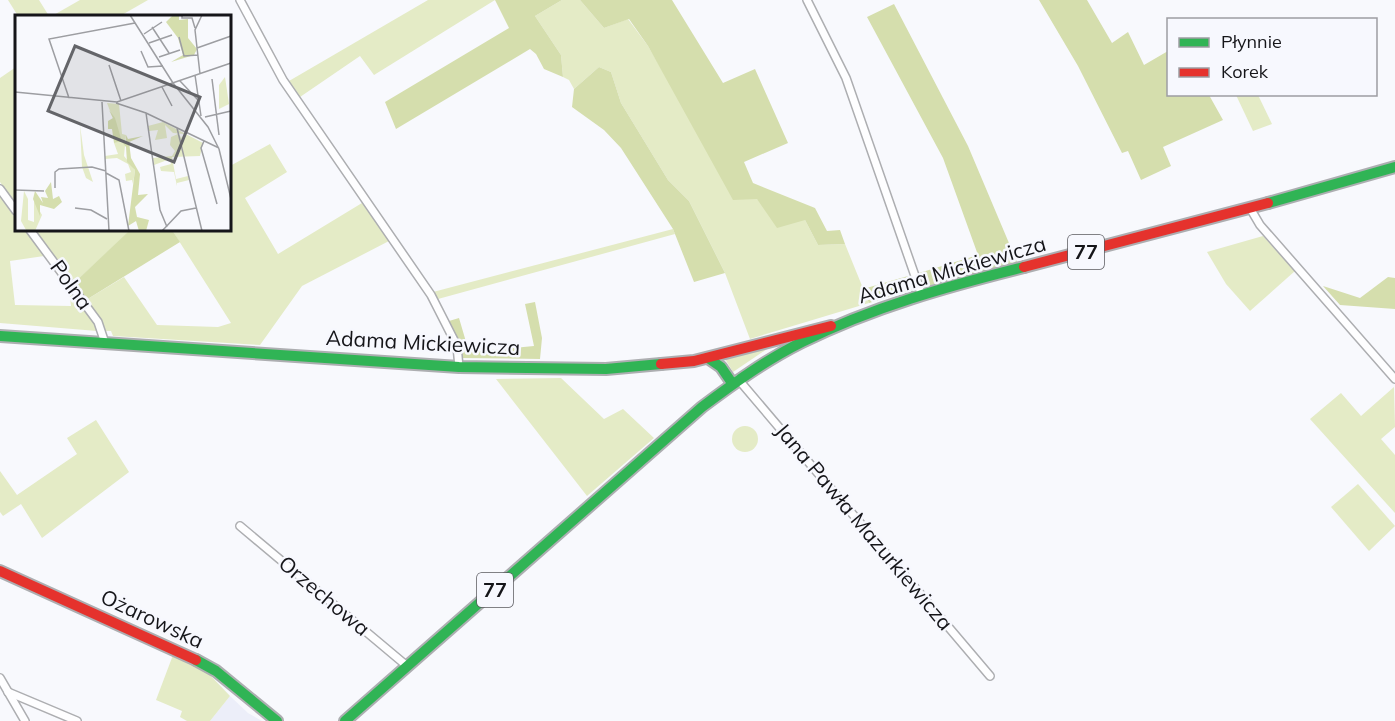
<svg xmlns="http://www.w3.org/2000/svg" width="1395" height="721" font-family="Mulish,sans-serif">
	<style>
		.built { fill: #eceef9 }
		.green { fill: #e4ebc6 }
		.forest { fill: #d5dead }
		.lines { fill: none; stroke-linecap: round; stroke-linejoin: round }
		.street-casing { stroke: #adaeb1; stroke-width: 10 }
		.fast-casing { stroke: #adaeb1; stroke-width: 14 }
		.jam-casing { stroke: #adaeb1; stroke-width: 14 }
		.street { stroke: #fefeff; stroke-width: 7 }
		.fast { stroke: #30b455; stroke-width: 10 }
		.jam { stroke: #e5322d; stroke-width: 10 }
		.labels { text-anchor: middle; stroke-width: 5; stroke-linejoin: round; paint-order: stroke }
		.shield { fill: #f7f8fe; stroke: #59595e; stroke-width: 1.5 }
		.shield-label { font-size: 20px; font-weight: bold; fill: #151519 }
		.street-label { font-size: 21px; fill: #151519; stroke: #f7f8fe }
		.inset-road { fill: none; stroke: #9d9ea2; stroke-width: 1.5 }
		.view { fill: #646569; fill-opacity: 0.15; stroke: #646569; stroke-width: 3 }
		.inset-edge { fill: none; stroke: #151519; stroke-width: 3 }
	</style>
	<rect width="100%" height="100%" fill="#f8f9fd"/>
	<polygon class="built" points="230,696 248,713 262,721 210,721"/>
	<g class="green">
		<polygon points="8,0 39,0 49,16 18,16"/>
		<polygon points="80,0 148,0 120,16 52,16"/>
		<polygon points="428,0 495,0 374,75 360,56 300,97 289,81"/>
		<polygon points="562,0 580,0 604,28 628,19 648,46 680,101 757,199 805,220 818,245 845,244 869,303 750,339 725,273 689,201 668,180 621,103 611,72 599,67 574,89 569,80 563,77 561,55 535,16"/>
		<polygon points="16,67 16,205 0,182 0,78"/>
		<polygon points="1236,95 1258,95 1272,124 1253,131"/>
		<polygon points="270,144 287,172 245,198 278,254 362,203 389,241 302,286 260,345 113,336 111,331 105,331 86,300 124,277 157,325 218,327 231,323 172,230 230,230 230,166"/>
		<polygon points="0,196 16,219 16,230 25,230 44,256 10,261 15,305 71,306 69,289 97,327 97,331 0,323"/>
		<polygon points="673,229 675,234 438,299 433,292"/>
		<polygon points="35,230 128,230 129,232 74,283"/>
		<polygon points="1263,236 1295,271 1250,311 1226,284 1207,252"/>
		<polygon points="773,345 733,372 725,359"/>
		<polygon points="561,378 604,419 623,409 654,438 587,496 496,379"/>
		<polygon points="1394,387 1395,427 1381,439 1395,455 1395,513 1310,419 1341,393 1361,416"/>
		<polygon points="96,420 129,472 42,538 21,504 3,516 0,512 0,471 17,495 77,454 67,438"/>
		<circle cx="745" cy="439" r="13"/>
		<polygon points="1358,484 1395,526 1369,551 1331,507"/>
		<polygon points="173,655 209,674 230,696 210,721 187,721 180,717 182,711 156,700"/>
	</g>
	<g class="forest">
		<polygon points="495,0 562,0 535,16 561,55 563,77 544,69 536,54 530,49 396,129 385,102 509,28"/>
		<polygon points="580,0 672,0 723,83 755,69 788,143 744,162 753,183 815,208 827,231 840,230 845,244 818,245 805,220 777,228 757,199 733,200 648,46 629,19 604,28"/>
		<polygon points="1039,0 1087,0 1112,43 1128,32 1144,65 1168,51 1168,94 1209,95 1223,120 1163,147 1171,166 1141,180 1128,151 1122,153 1078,66"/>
		<polygon points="894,4 968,146 1017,262 924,287 919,273 978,255 943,158 867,17"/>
		<polygon points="599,67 611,72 621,103 668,180 689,201 725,273 694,282 673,229 621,148 604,130 572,107 574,89"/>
		<polygon points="128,230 172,230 180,242 86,300 74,283 128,232"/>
		<polygon points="908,276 912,290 869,303 863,289"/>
		<polygon points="1388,277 1395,278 1395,309 1340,305 1323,286 1360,298"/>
		<polygon points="535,302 542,338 540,359 461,358 460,345 449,321 459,318 469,352 534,346 525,304"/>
	</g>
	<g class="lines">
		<defs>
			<g id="street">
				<polyline points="240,0 283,80 431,295 457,346 459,367"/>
				<polyline points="807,0 846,78 922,296"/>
				<polyline points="0,189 16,211"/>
				<polyline points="1250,208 1260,225 1395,379"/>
				<polyline points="30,230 98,322 105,343"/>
				<polyline points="738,379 990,676"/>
				<polyline points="240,526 407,666"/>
				<polyline points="0,678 25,721"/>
				<polyline points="8,692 77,721"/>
			</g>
			<g id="fast">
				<polyline points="1268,203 1395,167"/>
				<polyline points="0,336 459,367 606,369 661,364"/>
				<polyline points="708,358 721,367 732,383"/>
				<polyline points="196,660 216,671 277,721"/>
				<path d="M345,721l357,-314c32,-24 64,-47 100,-65 71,-35 146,-56 222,-75"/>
			</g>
			<g id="jam">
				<polyline points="1024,267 1268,203"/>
				<polyline points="661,364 694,361 831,326"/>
				<polyline points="0,571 196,660"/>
			</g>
		</defs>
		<use href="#street" class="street-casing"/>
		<use href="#fast" class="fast-casing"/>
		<use href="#jam" class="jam-casing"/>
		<use href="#street" class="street"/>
		<use href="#fast" class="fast"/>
		<use href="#jam" class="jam"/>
	</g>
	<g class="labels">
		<g class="shield">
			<rect x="1068" y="235" width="36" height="34" rx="4.5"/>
			<rect x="477" y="573" width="36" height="34" rx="4.5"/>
		</g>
		<g class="shield-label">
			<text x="1086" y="259">77</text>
			<text x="495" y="597">77</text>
		</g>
		<g class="street-label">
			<text transform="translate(952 270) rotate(-16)" y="7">Adama Mickiewicza</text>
			<text transform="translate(71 285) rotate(54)" y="7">Polna</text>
			<text transform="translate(423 343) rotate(3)" y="7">Adama Mickiewicza</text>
			<text transform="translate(864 527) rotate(50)" y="7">Jana Pawła Mazurkiewicza</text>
			<text transform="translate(324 596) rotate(40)" y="7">Orzechowa</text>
			<text transform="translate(152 619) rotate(25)" y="7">Ożarowska</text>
		</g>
	</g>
	<g transform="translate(15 15)">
		<rect width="216" height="216" fill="#f8f9fd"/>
		<path d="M210,62l4,27 -10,5v-24zM92,88l12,1 3,30 4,1 -2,21 11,14 -2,14 -1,-4 -6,1 -1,-7 6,-2 -3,-8 -11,-6 -12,1v-3l13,-2 -4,-11 8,-1zM148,107l40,21 -3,13 -28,1 4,22 12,-3 1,4 -12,3v3l-3,-14 -13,-1 -1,-4 11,-3 -1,-5 -16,6 -1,-7 19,-2 3,-5 -5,-6 1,-8 7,-3 4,4 2,-4 -11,-1 -8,-8 2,13 -12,2 3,-10 -9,1 -1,-5zM65,110l4,30 9,27 -7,-4 -4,-11zM9,176l4,8v21l6,2v-21l8,14 -7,16 -9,-1 -5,-9z" fill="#e4ebc6"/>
		<path d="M158,0h6v5l9,-1v19l9,11 -3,6 -23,7 12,-7 -5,-17 -12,-16zM94,95l6,8 7,24 4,-1v-6l2,4 15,-3 -14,6 2,16 9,16 -2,21 10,-1 -13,13 2,10 12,3 -3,11h-7l-3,-10 -8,5 7,-56 -8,-8 -1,-15 -4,-5 -8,1 -2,-14h-4v-8l5,-3zM36,167l2,17 6,-3 3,6 -8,7 -14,-4v11l-7,-17 2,-8 8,12 -2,-6 7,1 -3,-7z" fill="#d5dead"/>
		<path class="inset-road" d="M115,0l43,68M167,0v3h10l3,10M137,12l17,26M129,19l18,-12M164,22l5,19 14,-1M134,28l23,-8M182,33l34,-12M126,36l7,16 15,-1M144,42l21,-7M94,50l12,36M185,59l-5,-44 7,-15M180,60l6,41M197,64l7,56M165,66l18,19M158,68l35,44 11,22M147,72l10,19M0,77l102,10 114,-39M54,83l-20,-59 86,-16M87,87l7,129M101,88l30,10 73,35M131,98l14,97 7,17M190,102l26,-6M162,113l25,103M189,126l-3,7 16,56M204,134l12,50M91,158l13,7 10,51M40,173v-16l4,-3 33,-2 14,4M0,175l29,1M60,193l16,2 16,9M147,216l19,-20 15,-3"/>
		<path class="view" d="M60,31l125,51 -26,65 -126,-51z"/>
		<rect width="216" height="216" class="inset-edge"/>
	</g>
	<rect x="1167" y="18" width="210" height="78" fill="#f7f8fe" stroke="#9d9da2" stroke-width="1.5"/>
	<rect x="1179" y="38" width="30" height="9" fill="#30b455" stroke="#9d9da2" stroke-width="1.5"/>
	<text x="1221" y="48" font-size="18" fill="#151519">Płynnie</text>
	<rect x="1179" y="68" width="30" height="9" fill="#e5322d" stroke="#9d9da2" stroke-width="1.5"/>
	<text x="1221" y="78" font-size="18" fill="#151519">Korek</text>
</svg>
